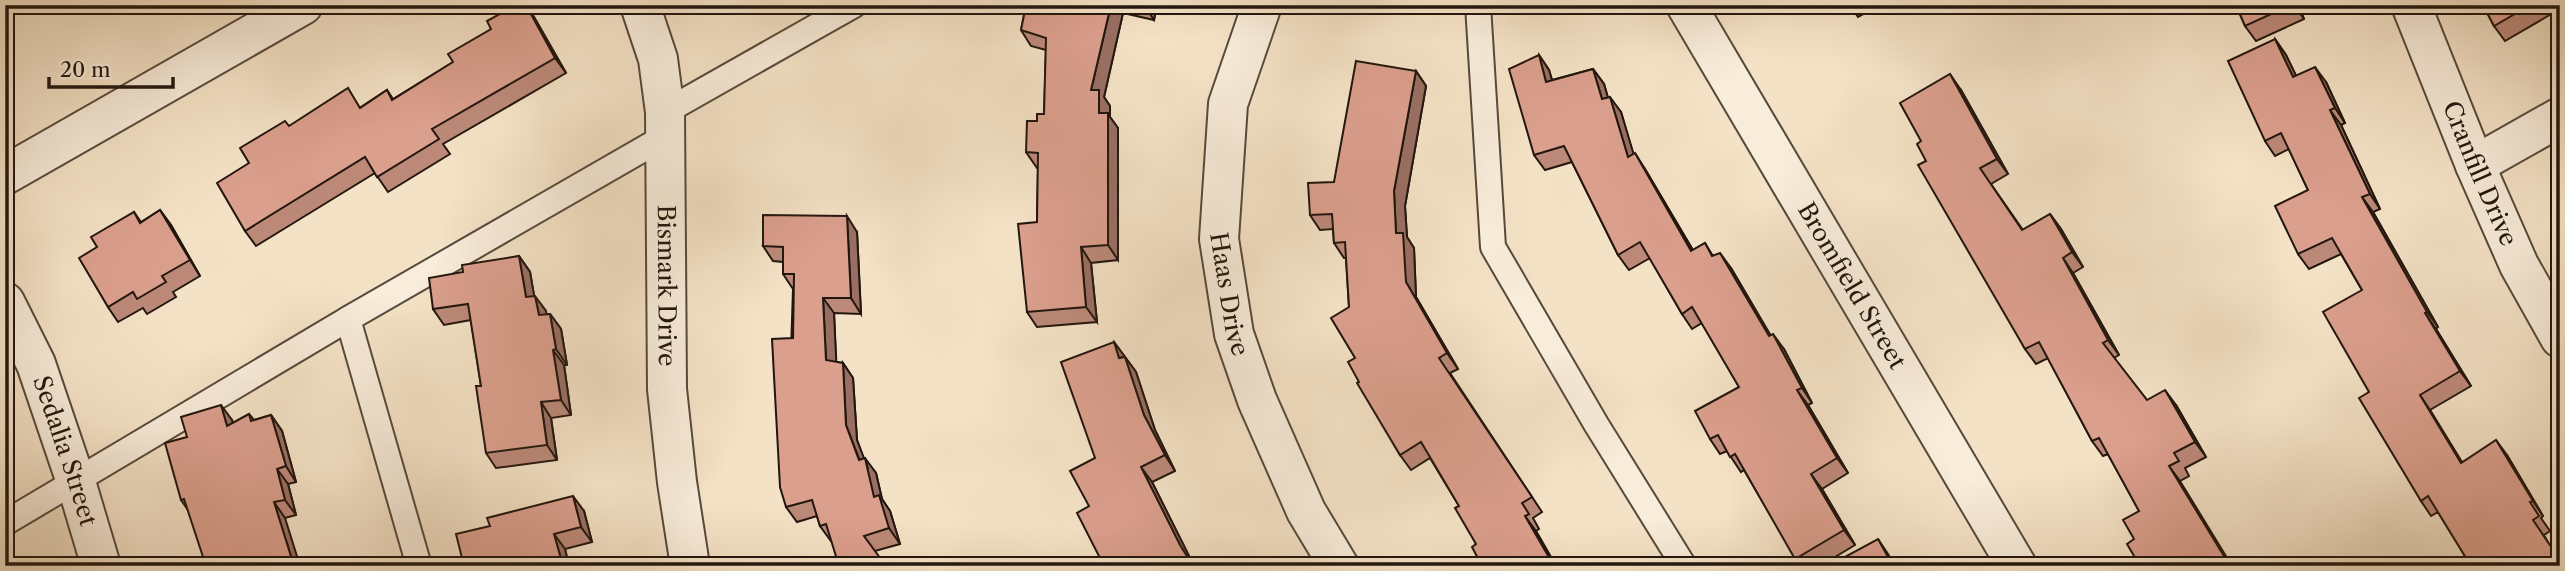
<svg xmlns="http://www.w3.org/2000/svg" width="2565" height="571" font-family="'Libre Caslon Text',serif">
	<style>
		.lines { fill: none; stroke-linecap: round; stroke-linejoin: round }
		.service-casing { stroke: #56493c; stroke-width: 28 }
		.minor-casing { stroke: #56493c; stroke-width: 42 }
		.service { stroke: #f8ecda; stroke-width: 24 }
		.minor { stroke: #f8ecda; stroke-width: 38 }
		.wall { fill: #bc8979; stroke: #22160e; stroke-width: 2 }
		.shaded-wall { fill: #996f63; stroke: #22160e; stroke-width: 2 }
		.building { fill: #db9f8d; stroke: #22160e; stroke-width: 2 }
		.labels { text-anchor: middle; stroke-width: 7; stroke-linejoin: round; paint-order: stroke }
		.street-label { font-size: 24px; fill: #22160e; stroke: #f8ecda }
	</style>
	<rect width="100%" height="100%" fill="#f4e2c6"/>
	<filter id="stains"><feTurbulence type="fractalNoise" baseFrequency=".00286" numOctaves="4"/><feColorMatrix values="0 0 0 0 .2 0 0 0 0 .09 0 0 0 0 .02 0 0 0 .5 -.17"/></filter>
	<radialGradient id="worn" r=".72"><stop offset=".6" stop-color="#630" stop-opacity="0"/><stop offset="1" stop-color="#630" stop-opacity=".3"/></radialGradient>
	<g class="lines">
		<defs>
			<g id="service">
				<polyline points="1478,5 1493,247 1596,424 1684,566"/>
				<polyline points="665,112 854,5"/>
				<polyline points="5,523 348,319"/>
				<polyline points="419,566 348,319 666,136"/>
			</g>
			<g id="minor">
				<path id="s1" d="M640,5l18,54 7,53 2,277 10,93 13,84"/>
				<path id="s2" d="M1262,5l-34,99 -9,135 15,95 23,66 49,111 33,55"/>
				<path id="s3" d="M1686,5l331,561"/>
				<path id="s4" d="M2411,5l64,160 44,100 41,73"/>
				<polyline points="2475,165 2560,117"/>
				<polyline points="5,175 303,5"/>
				<path id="s5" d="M5,302l31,62 40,118 25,84"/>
			</g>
		</defs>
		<use href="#service" class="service-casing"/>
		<use href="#minor" class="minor-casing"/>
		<use href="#service" class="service"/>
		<use href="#minor" class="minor"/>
	</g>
	<g class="wall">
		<polygon points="5,5 30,5 5,19"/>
		<polygon points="526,5 534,17 566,73 443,144 450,154 388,192 375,173 256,246 245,231 249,163 289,126 361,107 387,90 393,99 453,62 491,29"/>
		<polygon points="1026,5 1157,5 1154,20 1123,13 1104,97 1110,106 1110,117 1118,128 1118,260 1091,263 1097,322 1037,327 1027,312 1037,222 1038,168 1037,168 1026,152 1037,121 1044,114 1046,50 1031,46 1021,30"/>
		<polygon points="1850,5 1880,5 1858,17"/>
		<polygon points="2236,5 2298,5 2304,19 2256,41 2245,26"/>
		<polygon points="2483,5 2560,5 2560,9 2505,41 2494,26"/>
		<polygon points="2275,39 2286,55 2296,76 2326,82 2345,123 2341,125 2380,209 2373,212 2438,327 2436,329 2471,386 2430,410 2462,462 2507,455 2543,516 2541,518 2550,531 2544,535 2560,566 2471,566 2438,512 2431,516 2421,501 2369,392 2362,290 2341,254 2309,269 2298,254 2308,190 2289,149 2275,156 2265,141"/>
		<polygon points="1539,55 1549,70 1552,80 1593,69 1604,84 1608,98 1621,112 1633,154 1645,169 1693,250 1705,243 1713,256 1731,268 1771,336 1784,349 1812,403 1808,405 1848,473 1822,489 1855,545 1820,566 1800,566 1744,470 1741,472 1727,451 1720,454 1710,439 1739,387 1702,323 1692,329 1682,314 1650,258 1629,270 1618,255 1572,162 1545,170 1534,155"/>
		<polygon points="1416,71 1426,86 1405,206 1407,237 1414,248 1416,297 1458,369 1450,373 1542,512 1533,518 1539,529 1536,531 1556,566 1482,566 1476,544 1459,506 1430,458 1411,470 1400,455 1359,382 1355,358 1349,307 1346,258 1344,258 1334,243 1333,229 1320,230 1310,215"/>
		<polygon points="1961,90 2008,174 1991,184 2023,230 2050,214 2061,229 2083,267 2073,273 2119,355 2114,358 2147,400 2176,405 2206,457 2185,468 2189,476 2180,481 2134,539 2139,511 2108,454 2103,456 2092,441 2048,358 2036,364 2025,349 1926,161 1921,141"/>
		<polygon points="160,210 171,225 200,276 173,292 176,297 147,314 143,308 118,322 108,307 97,247 134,212 141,222"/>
		<polygon points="857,232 861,314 834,313 836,362 843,363 853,378 857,440 864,459 876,473 882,499 890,511 900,544 875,551 831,541 820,526 817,516 797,522 786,507 793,289 783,274 783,262 773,261 763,246"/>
		<polygon points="519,256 530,272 534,296 546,311 546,314 550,314 561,329 567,365 564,365 571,415 551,418 557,460 496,468 486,453 481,386 471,320 444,325 433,309 463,272"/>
		<polygon points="1114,342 1136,372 1155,430 1175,471 1152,482 1191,560 1089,506 1095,458"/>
		<polygon points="249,414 254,420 271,415 282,431 296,482 288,484 296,515 285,518 188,510 181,500 187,437 232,420 233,423"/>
		<polygon points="584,511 592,542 565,549 569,566 464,566"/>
	</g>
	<g class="shaded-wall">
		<polygon points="526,5 534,17 566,73 555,58"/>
		<polygon points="1111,5 1117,5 1123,13 1104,97 1110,106 1110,117 1118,128 1118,260 1108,245 1099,113 1091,90"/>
		<polygon points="1144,5 1157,5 1154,20"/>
		<polygon points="2294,5 2298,5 2304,19"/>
		<polygon points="2275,39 2286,55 2304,92 2293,77"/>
		<polygon points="1539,55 1549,70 1557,97 1546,82"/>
		<polygon points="2315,67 2326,82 2345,123 2335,108"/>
		<polygon points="1593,69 1604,84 1613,115 1602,99"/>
		<polygon points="1416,71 1426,86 1405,206 1407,237 1414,248 1416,297 1458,369 1447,353 1406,282 1396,233 1394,191"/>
		<polygon points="1950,74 1961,90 2008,174 1997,159"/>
		<polygon points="1610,97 1621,112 1639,172 1628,157"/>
		<polygon points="2330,110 2341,125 2380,209 2370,194"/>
		<polygon points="1635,153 1645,169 1702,266 1691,251"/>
		<polygon points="2362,197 2373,212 2438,327 2427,312"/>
		<polygon points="160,210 171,225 200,276 190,260"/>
		<polygon points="2050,214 2061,229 2083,267 2072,252"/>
		<polygon points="847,216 857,232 861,314 851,298"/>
		<polygon points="1081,247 1091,263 1097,322 1086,307"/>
		<polygon points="1720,253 1731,268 1780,352 1769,336"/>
		<polygon points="519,256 530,272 537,312 526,297"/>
		<polygon points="2063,258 2073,273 2119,355 2108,340"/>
		<polygon points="535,296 546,311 549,330 539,315"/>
		<polygon points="823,298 834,313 837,376 826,360"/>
		<polygon points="2425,313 2436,329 2471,386 2460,371"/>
		<polygon points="550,314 561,329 567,365 556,349"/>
		<polygon points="1773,334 1784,349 1812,403 1802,388"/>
		<polygon points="1114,342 1125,357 1119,358"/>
		<polygon points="553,350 564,365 571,415 561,400"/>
		<polygon points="1125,357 1136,372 1155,430 1175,471 1165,455 1144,415"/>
		<polygon points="843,363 853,378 857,440 868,469 865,458 876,473 882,499 890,511 900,544 889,528 874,497 846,425"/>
		<polygon points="1797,390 1808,405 1848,473 1837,458"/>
		<polygon points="2165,390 2176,405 2206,457 2195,442"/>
		<polygon points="2420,395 2430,410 2471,478 2461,463"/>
		<polygon points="541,402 551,418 557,460 547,445"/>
		<polygon points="221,405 232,420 238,442 227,426"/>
		<polygon points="271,415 282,431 296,482 286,466"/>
		<polygon points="2496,440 2507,455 2543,516 2533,501"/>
		<polygon points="2169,466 2180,481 2232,566 2230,566"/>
		<polygon points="1141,467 1152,482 1194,566 1193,566 1180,545"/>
		<polygon points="277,469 288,484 296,515 285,500"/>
		<polygon points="1811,474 1822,489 1855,545 1844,530"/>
		<polygon points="573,496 584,511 592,542 581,527"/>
		<polygon points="274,502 285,518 300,566 294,566"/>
		<polygon points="1525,516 1536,531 1556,566 1554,566"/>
		<polygon points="554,534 565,549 569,566 563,566"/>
		<polygon points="1878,539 1888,554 1895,566 1893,566"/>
	</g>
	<g class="building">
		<polygon points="516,5 526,5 555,58 432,129 439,139 377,177 365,157 245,231 217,183 249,163 240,148 285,121 289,126 348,88 360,108 387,90 392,100 453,62 448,54 491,29 487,21"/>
		<polygon points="1026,5 1111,5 1091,90 1099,90 1099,113 1108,113 1108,245 1081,247 1086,307 1027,312 1018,224 1037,222 1038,153 1026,152 1027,121 1037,121 1037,114 1044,114 1046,38 1021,30"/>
		<polygon points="2236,5 2291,5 2245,26"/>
		<polygon points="2483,5 2530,5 2494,26"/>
		<polygon points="2275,39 2293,77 2315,67 2335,108 2330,110 2370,194 2362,197 2427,312 2425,313 2460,371 2420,395 2461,463 2496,440 2533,501 2530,502 2539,516 2533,520 2560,560 2560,566 2500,566 2496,560 2487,566 2471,566 2428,496 2421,501 2359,398 2369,392 2323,312 2362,290 2332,238 2298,254 2275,206 2308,190 2281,133 2265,141 2228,61"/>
		<polygon points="1539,55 1546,82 1593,69 1602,99 1610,97 1628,157 1635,153 1691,251 1705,243 1712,256 1720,253 1769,336 1773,334 1802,388 1797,390 1837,458 1811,474 1844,530 1795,559 1735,454 1730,457 1718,435 1710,439 1695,411 1739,387 1692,307 1682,314 1640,242 1618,255 1564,146 1534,155 1509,69"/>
		<polygon points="1356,61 1416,71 1394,191 1396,233 1403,233 1406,282 1447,353 1439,358 1532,497 1522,503 1529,514 1525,516 1554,566 1482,566 1472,547 1476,544 1455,508 1459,506 1421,442 1400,455 1357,383 1359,382 1348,362 1355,358 1331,318 1349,307 1345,242 1334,243 1332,214 1310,215 1308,183 1334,182"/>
		<polygon points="1950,74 1997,159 1980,168 2022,230 2050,214 2072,252 2063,258 2108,340 2103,343 2147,400 2165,390 2195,442 2174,453 2179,461 2169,466 2230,566 2140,566 2127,544 2134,539 2123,520 2139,511 2099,438 2092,441 2039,342 2025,349 1918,165 1926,161 1917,144 1921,141 1900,103"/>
		<polygon points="160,210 190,260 162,276 166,282 137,299 133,292 108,307 79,258 97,247 91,237 134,212 140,223"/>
		<polygon points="763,215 847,216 851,298 823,298 826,360 843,363 846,425 859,460 865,458 874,497 879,495 889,528 864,536 886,566 839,566 826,524 820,526 812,500 786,507 780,487 772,339 793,338 794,274 783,274 783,247 763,246"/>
		<polygon points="519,256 526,297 535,296 539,315 550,314 556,349 553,350 561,400 541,402 547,445 486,453 476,386 481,386 468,304 433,309 429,278 463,272 462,265"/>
		<polygon points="1114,342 1119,358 1125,357 1144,415 1165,455 1141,467 1180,545 1193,566 1104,566 1077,513 1089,506 1070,471 1095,458 1061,362"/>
		<polygon points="221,405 227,426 249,414 251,421 271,415 286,466 277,469 285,500 274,502 294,566 206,566 184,499 181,500 165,443 187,437 181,417"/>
		<polygon points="573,496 581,527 554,534 563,566 464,566 456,534 490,526 487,518"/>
		<polygon points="1878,539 1893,566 1831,566 1830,565"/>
	</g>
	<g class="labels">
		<g class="street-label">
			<text dy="8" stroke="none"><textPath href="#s4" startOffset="182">Cranfill Drive</textPath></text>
			<text dy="8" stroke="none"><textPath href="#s1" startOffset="284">Bismark Drive</textPath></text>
			<text dy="8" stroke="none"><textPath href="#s3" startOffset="326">Bromfield Street</textPath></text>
			<text dy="8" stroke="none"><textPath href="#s2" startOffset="296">Haas Drive</textPath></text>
			<text dy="8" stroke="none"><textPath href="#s5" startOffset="161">Sedalia Street</textPath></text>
		</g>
	</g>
	<rect width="2565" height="571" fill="none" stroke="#f4e2c6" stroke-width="28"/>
	<rect x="7" y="7" width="2551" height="557" fill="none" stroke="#22160e" stroke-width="3.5"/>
	<rect x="14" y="14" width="2537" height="543" fill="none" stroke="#22160e" stroke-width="2"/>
	<path d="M49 77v10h124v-10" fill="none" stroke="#22160e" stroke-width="3.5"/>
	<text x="60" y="77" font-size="21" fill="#22160e" stroke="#f8ecda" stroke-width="5" paint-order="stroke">20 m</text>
	<rect width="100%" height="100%" filter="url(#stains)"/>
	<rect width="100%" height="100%" fill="url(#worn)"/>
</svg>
